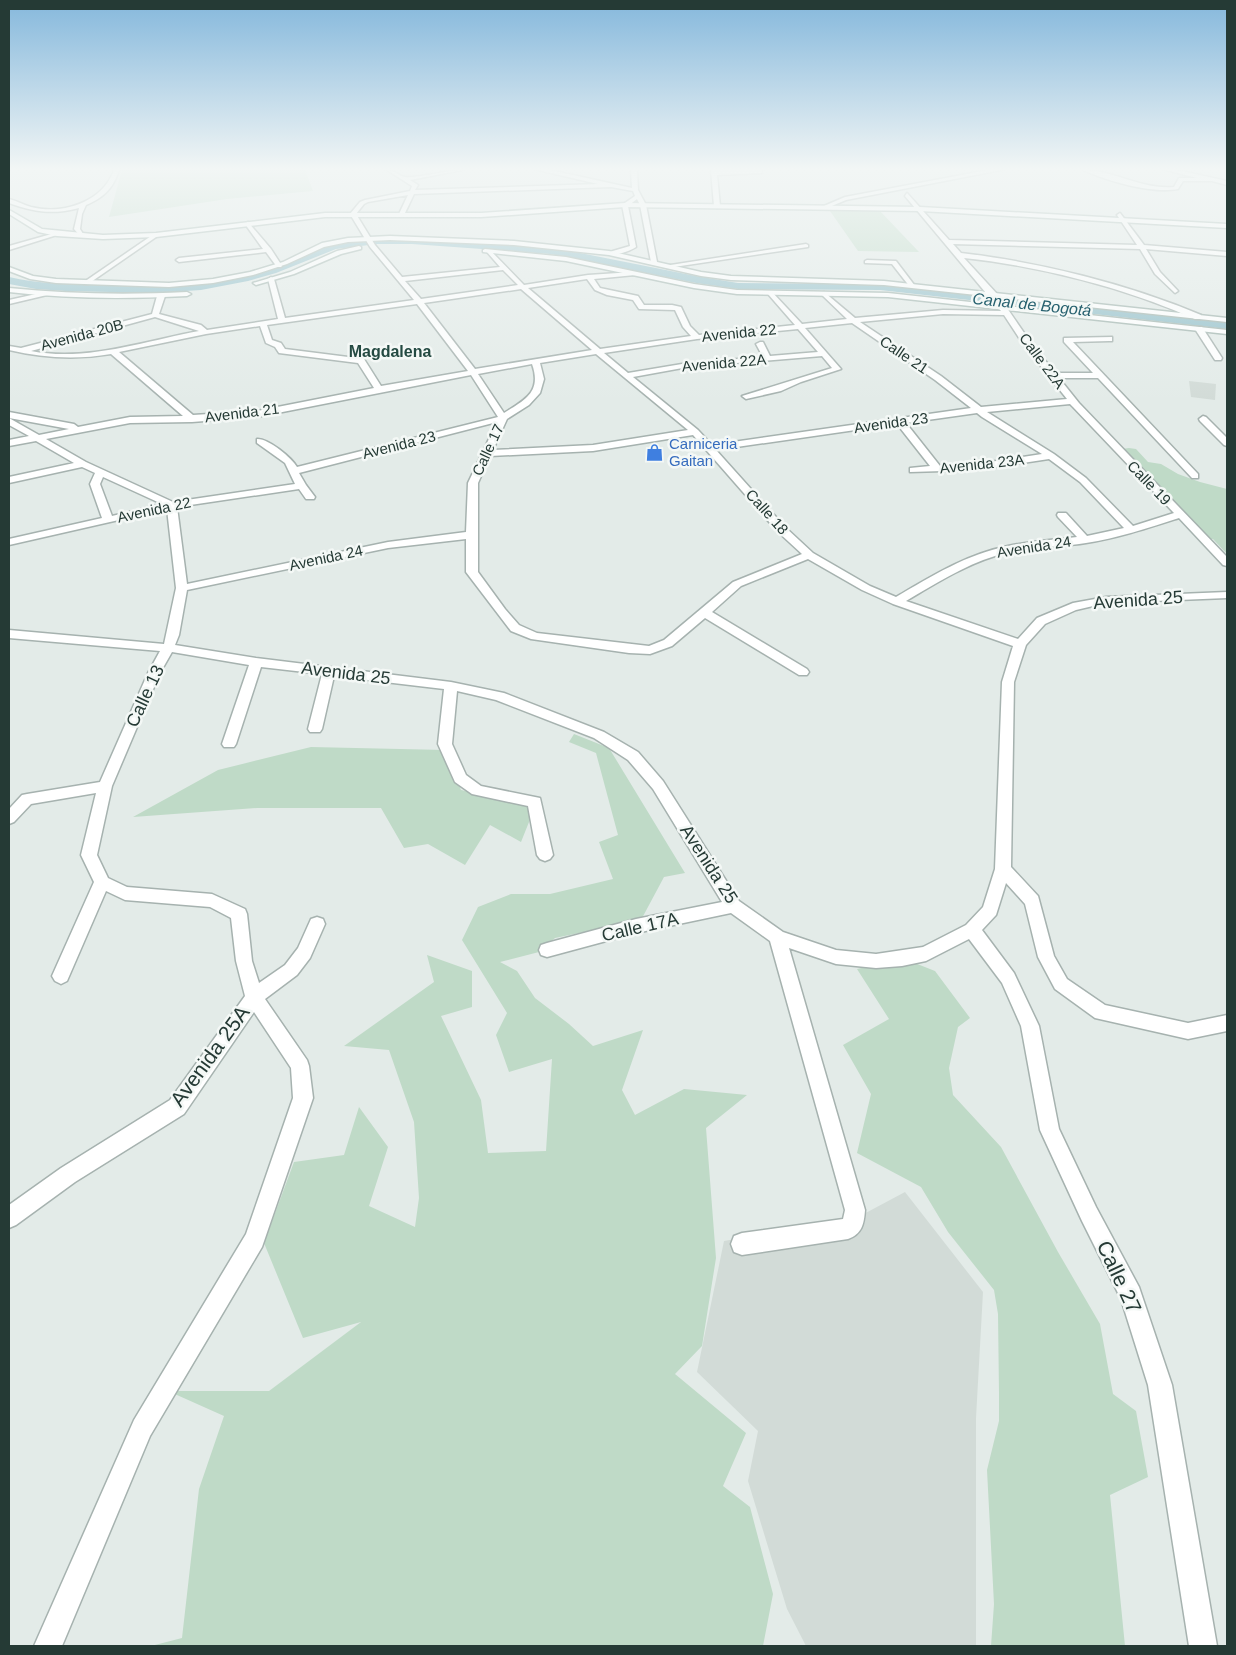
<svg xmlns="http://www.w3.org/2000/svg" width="1236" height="1655" font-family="Helvetica,sans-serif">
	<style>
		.built { fill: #d2dbd7 }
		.green { fill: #bfdac7 }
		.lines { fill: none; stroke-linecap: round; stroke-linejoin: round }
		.canal { fill: #92bfc9; fill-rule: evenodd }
		.street-casing { stroke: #a6b2af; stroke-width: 3 }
		.secondary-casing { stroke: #a3b6b0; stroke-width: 3 }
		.street { fill: #fff; fill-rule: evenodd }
		.secondary { fill: #fff; fill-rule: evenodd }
		.labels { text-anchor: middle; stroke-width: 5; stroke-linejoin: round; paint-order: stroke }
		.far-street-label { font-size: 15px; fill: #253a35; stroke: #f4f8f6 }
		.far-shop-label { font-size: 15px; fill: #366cbe; stroke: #f4f8f6; text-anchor: start }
		.far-water-label { font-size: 16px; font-style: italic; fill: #27616f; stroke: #f4f8f6 }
		.far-neighbourhood-label { font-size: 16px; font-weight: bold; fill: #244a42; stroke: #f4f8f6 }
		.street-label { font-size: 18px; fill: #253a35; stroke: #f4f8f6 }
		.near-street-label { font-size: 21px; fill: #253a35; stroke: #f4f8f6 }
	</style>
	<rect width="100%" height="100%" fill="#e3ebe8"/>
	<g class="built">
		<polygon points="1189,381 1216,384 1215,400 1191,397"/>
		<polygon points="905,1192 983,1292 976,1418 976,1646 806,1646 787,1609 748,1481 758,1431 697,1372 724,1241 860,1216"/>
	</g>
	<g class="green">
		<polygon points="122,170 305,170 313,191 227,199 109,217"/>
		<polygon points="830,211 880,211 919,252 858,251"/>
		<polygon points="1129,448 1136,449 1148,462 1161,464 1178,474 1200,482 1227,489 1227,554 1213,539 1207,539 1194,521 1183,517 1185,512 1118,456 1122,449"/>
		<polygon points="574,734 609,748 685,873 664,877 641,920 555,938 539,952 500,962 517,971 535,998 569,1024 593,1046 643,1030 622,1090 635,1115 684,1089 747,1095 706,1128 716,1258 702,1346 675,1374 746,1433 723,1486 750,1507 773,1594 763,1646 151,1646 182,1638 199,1489 224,1416 168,1391 269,1391 361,1322 303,1338 264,1243 294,1162 344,1155 359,1107 388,1147 369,1206 415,1227 419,1198 414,1122 389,1050 344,1046 434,982 427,955 472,971 472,1007 441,1016 481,1100 488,1153 546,1151 552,1059 509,1072 496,1035 507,1013 462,940 478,907 511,894 550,894 613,879 599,842 618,835 596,753 569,742"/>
		<polygon points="311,747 445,750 461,790 510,800 535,807 521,842 490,825 465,865 428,844 404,848 381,808 257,808 133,817 218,770"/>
		<polygon points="902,958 935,971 970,1018 958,1027 949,1068 953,1095 1001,1147 1058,1252 1100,1324 1113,1394 1136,1411 1148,1477 1110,1495 1125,1646 991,1646 994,1604 987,1470 999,1421 999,1393 998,1314 994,1290 948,1232 921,1187 857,1153 871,1094 843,1045 889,1019 857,969"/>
	</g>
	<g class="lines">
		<path class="canal" d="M377,238l52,1 121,8 146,29 42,7 142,1 347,37v8l-347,-39 -142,-1 -42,-6 -146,-29 -138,-10h-35l-41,5 -60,24 -28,8 -47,9 -46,3 -90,-2 -29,-2 -27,-5v-7c29,7 57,7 87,8 50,1 101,2 151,-10 26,-7 49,-20 74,-29 18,-6 37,-7 56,-8z"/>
		<defs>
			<g id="street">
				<path d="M114,170h5c-6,19 -16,28 -33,35l-4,9 -2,15 5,8h-4l-7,-8 5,-21c-27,7 -45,4 -70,-5v-4c8,2 15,6 22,8 32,8 72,-5 83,-37z"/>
				<path d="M387,170c8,0 11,6 18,7 8,2 44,-7 57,-7l-52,10 8,5 -3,5 183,-6 -60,-14h12l82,18 -1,-18h6l1,20 8,15 11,57 -3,2 -3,-2 -11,-57 -3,-6 -9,7 8,41c-8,5 -22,10 -30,6l24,-7 -8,-41 13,-9 -2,-5 -22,-4 -197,7 -10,21 -5,-1 9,-19 -40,7 -4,2 -8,10 19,31 27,32 98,-10 -13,-15 3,-2 34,35 64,-10 45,-3 3,2 -1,1 -41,4 6,9 38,8 6,9h28l9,2 9,19 9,9 96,-10 -27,-31 4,-2 30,32 45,-5 -25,-24v-2l2,-1 31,26 88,-8 58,1 -96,-115 2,-3 42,47 188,5 -20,-30 3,-2 24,32 83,7v4l-81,-7 14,23 18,19 -3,2 -20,-19 -15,-25 -187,-5 8,9c78,9 167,31 240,62v4h-6c-69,-31 -155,-53 -231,-61l34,37 31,45 26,33h38l-29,-31v-4l48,-1v4h-3l-36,1 125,132v4h-6l-94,-100h-39l20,25 148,154v9l-4,-1 -44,-47c-31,10 -61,20 -93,25 -30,5 -62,3 -91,13 -32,10 -60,28 -89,45l112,38 19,-21 36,-15 33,-6 121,-5v6l-121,5 -30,7 -31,14 -19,21 -12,37 -3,185 27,29 16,60 13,23 38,26 83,18 39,-8v16l-39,8 -93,-21 -40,-29 -17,-32 -13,-53 -19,-21 -10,32 -14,15 32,43 25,53 20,103 37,78 43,80 33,98 45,261h-28l-41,-261 -27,-86 -39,-78 -42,-91 -19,-104 -19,-43 -33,-44 -43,22 -24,5 -26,2 -40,-4 -47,-16 76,262c-1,14 -3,24 -17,29l-106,16 -8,-3 -3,-8 3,-8 8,-3 101,-14 2,-9 -75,-269 -39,-28 -95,20 -89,24 -6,-2 -2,-5 2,-5 6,-2 89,-24 86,-17 -69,-113 -25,-29 -34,-22 -98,-38 -39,-9 -5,53 14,31 15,11 59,12 13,57 -3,4 -5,2 -5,-2 -3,-4 -9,-49 -56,-12 -17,-12 -17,-38 6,-55 -110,-13 -12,53 -2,3h-10l-2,-3 14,-55 -61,-7 -25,77 -2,3h-10l-2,-3 27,-79 -77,-13 -12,21 -48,113 -15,69 11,23 19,9 85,7 33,15 2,5 5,47 7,22 26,-18 13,-17 13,-29 6,-2 6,2 2,5 -15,34 -13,17 -32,24 42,61 2,6 4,32 -51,149 -112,189 -88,210h-28l100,-226 112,-186 47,-136 -2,-30 -37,-56 -70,102 -109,68 -59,43 -7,3v-23l52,-37 109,-68 75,-104 -9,-35 -5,-43 -21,-11 -85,-7 -19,-9 -39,90 -6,3 -6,-3 -3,-5 42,-94 -13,-27 15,-62 -65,11 -17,18 -5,2v-15l13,-14 5,-1 73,-12 48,-109 12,-22 -151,-13v-8l155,14 12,-56 -9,-79 -158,36v-6l93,-21 -12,-34 5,-11 -13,-6 -73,16v-6l65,-14 -38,-22 -27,5v-6l20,-4 -20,-11v-7l30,17 30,-6 -60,-11v-6l65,12 4,3 52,-10 53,-1 -72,-62c-35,6 -68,4 -102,-4v-4l12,2 131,-34 5,-18 4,-2 4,2 -6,18 42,11 6,5 71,-11 -10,-40 3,-2 3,2 11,39 129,-18 -44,-53 -20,-33 10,-12 5,-2 45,-9 2,-5zM503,270l15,15 -97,14 -16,-18zM587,279l8,11 12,5 26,5 6,9 36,1 8,17 8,9 -91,13 -72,-61zM521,289l71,61 -117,19 -51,-66zM417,304l51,67 -87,15 -17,-27 -79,-10 -4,-6 -9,-3 -5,-15zM943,314l61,1 19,29 44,55 -86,8 -40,-31 -81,-54zM155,317l44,14c-54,10 -113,31 -168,20zM852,323l83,57 36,28 -259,37 -14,-15 -65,-53 55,-10 134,-11 10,12 -90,28 4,3 35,-8 20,-9 40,-13 -36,-41zM260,326l6,17 9,4 4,6 79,10 16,25 -117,23 -64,4 -74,-63 87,-18zM798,329l20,23 -48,4 -7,-14h-3l-4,2 7,13 -75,6 -60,10 -24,-20 93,-14zM596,354l92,76 -95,15 -100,5 14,-31 22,-14 11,-12 4,-14 -4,-16zM532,364c10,28 -7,36 -28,49l-26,-39zM471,375l27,42 -201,50c-5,-9 -29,-29 -40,-28v4l28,20 10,21 -122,18 -87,-40 -40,-23 84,-16 62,-1 65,-5zM1070,404l3,3 101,106 -41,13 -47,-48 -32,-24 -67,-42zM977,413l5,4 60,37 -66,10 -36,2 -34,-43zM497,422l-29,61 -2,49 -78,10 -201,42 -10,-77 122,-18 7,10h8l1,-2 -9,-12 -7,-12zM897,424l33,42 -20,2v4l66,-2 73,-11 31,23 44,46 -37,8 -21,-23h-8l-1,2 1,2 19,20c-23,3 -46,4 -69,9 -41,8 -76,30 -112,51l-26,-11 -57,-33 -28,-26 -69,-77zM693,435l84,96 25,23 -69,28 -69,58 -15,6 -112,-13 -18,-8 -14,-16 -27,-37v-89l12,-27 103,-5zM103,477l59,27 -50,12 -12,-32zM466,539v33l45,59 20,8 98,14 21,1 22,-8 33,-28 94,57h8l2,-3 -2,-3 -95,-57 29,-26 67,-27 54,31 31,14 120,42 -11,36 -7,187 -12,38 -17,18 -43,22 -47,7 -40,-4 -53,-18 -44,-31 -76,-120 -25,-29 -34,-20 -100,-39 -53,-11 -195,-24 -81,-13 4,-10 8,-45 201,-42z"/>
				<polygon points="711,170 761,170 762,173 717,175 720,206 717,208 714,206"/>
				<polygon points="988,170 1001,170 846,200 827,208 824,206 845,197"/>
				<path d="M1083,170c31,0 59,20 91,17l5,-9h18l-31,-8h11l50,11v4l-15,-4h-29l-5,8c-26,5 -71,-8 -95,-19z"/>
				<polygon points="248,222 271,249 282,266 281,267 277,267 266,252 179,262 176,260 179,258 263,249 245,224"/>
				<polygon points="55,233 60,234 9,250 9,246"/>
				<polygon points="154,234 159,235 88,284 84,284 84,282"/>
				<polygon points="806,244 808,245 808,247 667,268 664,266"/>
				<polygon points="867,260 896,261 915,286 910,287 892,264 865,263 865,261"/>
				<polygon points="45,292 49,294 47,295 9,304 9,300"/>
				<polygon points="1196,327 1202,327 1222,358 1221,360 1215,360 1195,329"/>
				<polygon points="1203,416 1206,417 1227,438 1227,446 1224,445 1200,421 1199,419"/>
			</g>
			<g id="secondary">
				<polygon points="625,203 920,207 1227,224 1227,228 920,211 625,207 481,217 325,217 156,237 103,239 57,236 38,232 9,214 9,210 11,211 42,229 103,235 156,233 325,213 481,213"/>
				<polygon points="390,236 514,241 609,251 701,272 731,276 884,281 1227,318 1227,322 884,285 731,280 701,276 609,255 514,245 390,240 348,242 324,247 287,264 253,275 213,283 169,287 56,283 30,279 9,271 9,267 33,276 56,279 169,283 213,279 250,272 283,262 322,243 348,238"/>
				<polygon points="359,246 361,247 361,249 341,254 294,274 256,285 253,283 290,272 337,251"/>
				<polygon points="485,249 566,257 694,284 737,290 888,293 1227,330 1227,334 888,297 737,294 694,288 566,261 483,252 483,250"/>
				<path d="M9,288c59,6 118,7 178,4l4,2 -4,2c-60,3 -119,3 -178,-4z"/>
			</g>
		</defs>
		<use href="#street" class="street-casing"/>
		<use href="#secondary" class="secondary-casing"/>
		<use href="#street" class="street"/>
		<use href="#secondary" class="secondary"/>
	</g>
	<linearGradient id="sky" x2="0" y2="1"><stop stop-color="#85b8dc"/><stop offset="0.42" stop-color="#f2f6f5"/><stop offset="1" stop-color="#f2f6f5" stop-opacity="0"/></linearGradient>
	<rect width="1236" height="402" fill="url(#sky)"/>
	<defs>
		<symbol id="shop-bare" viewBox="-9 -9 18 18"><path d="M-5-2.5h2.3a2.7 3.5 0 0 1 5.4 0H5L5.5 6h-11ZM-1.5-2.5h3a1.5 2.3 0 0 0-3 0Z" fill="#3f7fe0" stroke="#f4f8f6" stroke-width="2.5" paint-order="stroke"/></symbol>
	</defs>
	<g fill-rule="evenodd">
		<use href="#shop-bare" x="642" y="440" width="25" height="25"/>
	</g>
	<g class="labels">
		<g class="far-street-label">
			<text transform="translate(739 333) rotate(-6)" y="5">Avenida 22</text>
			<text transform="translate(82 335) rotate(-15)" y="5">Avenida 20B</text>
			<text transform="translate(904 355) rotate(34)" y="5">Calle 21</text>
			<text transform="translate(1042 361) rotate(53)" y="5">Calle 22A</text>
			<text transform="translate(724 363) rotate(-5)" y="5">Avenida 22A</text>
			<text transform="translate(242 413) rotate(-7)" y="5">Avenida 21</text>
			<text transform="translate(891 423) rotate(-8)" y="5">Avenida 23</text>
			<text transform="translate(399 445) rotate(-14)" y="5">Avenida 23</text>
			<text transform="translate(488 450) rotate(-65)" y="5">Calle 17</text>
			<text transform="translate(982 464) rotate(-6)" y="5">Avenida 23A</text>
			<text transform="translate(1149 483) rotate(46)" y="5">Calle 19</text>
			<text transform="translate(154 510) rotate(-12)" y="5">Avenida 22</text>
			<text transform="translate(767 512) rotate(48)" y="5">Calle 18</text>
			<text transform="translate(1034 547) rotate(-9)" y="5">Avenida 24</text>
			<text transform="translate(326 558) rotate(-12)" y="5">Avenida 24</text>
		</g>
		<g class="far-shop-label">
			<text x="669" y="449">Carniceria<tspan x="669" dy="17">Gaitan</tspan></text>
		</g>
		<g class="far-water-label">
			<text transform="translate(1032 304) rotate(6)" y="6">Canal de Bogotá</text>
		</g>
		<g class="far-neighbourhood-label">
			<text x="390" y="357">Magdalena</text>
		</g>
		<g class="street-label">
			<text transform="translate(1138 600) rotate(-4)" y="6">Avenida 25</text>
			<text transform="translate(346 673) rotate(7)" y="6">Avenida 25</text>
			<text transform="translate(145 696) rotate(-65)" y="6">Calle 13</text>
			<text transform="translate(709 864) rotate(57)" y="6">Avenida 25</text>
			<text transform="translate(640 927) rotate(-13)" y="6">Calle 17A</text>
		</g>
		<g class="near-street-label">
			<text transform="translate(210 1056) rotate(-54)" y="7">Avenida 25A</text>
			<text transform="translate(1119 1277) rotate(65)" y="7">Calle 27</text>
		</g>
	</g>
	<rect width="1236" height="1655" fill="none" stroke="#253a35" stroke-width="20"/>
</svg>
